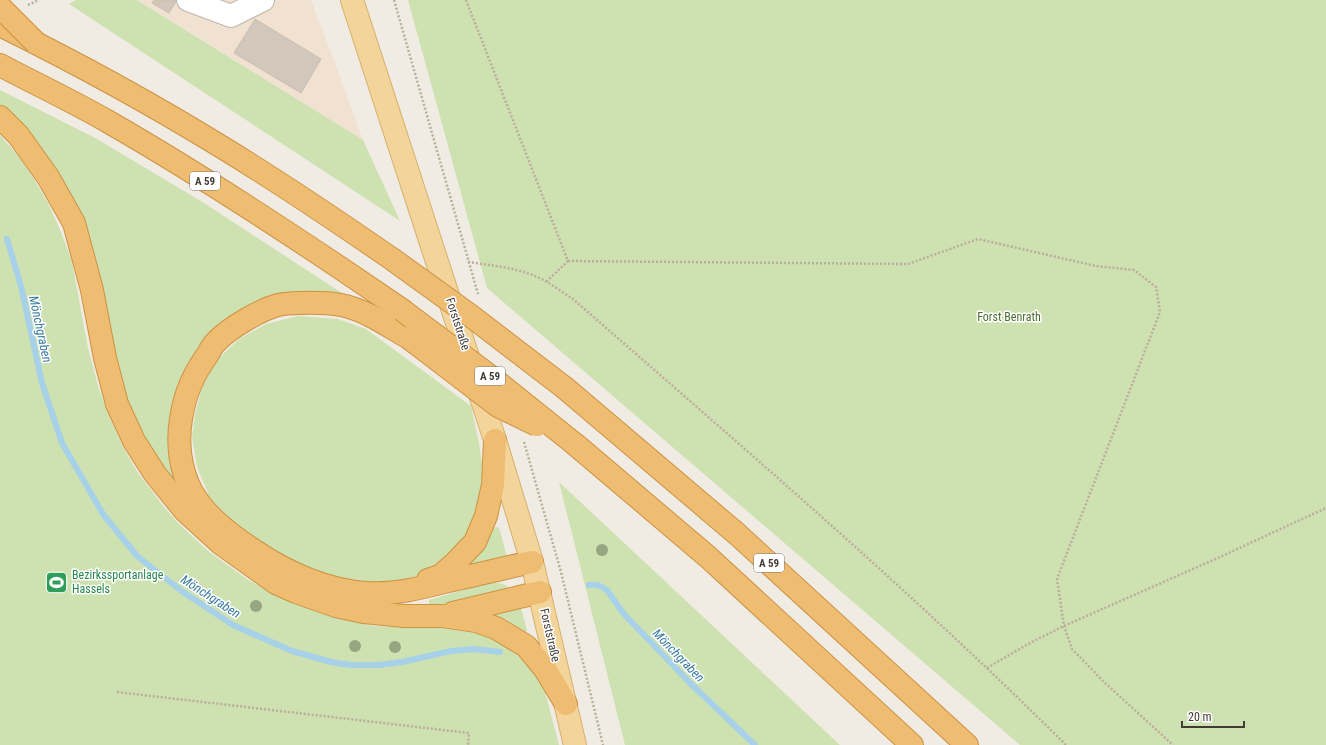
<svg xmlns="http://www.w3.org/2000/svg" width="1326" height="745" font-family="'Roboto Condensed',sans-serif">
	<style>
		.commercial { fill: #f1e1d1 }
		.green { fill: #cee1b1 }
		.lines { fill: none; stroke-linecap: round; stroke-linejoin: round }
		.stream { stroke: #a6d1e8; stroke-width: 6 }
		.building { fill: #d1c7bb; stroke: #cabeaf }
		.minor-casing { stroke: #bdb6ab; stroke-width: 24 }
		.major-casing { stroke: #d6b06c; stroke-width: 24 }
		.highway-casing { stroke: #cc9142; stroke-width: 24 }
		.path { stroke: #bbad9b; stroke-width: 2.5; stroke-dasharray: 2 2; stroke-linecap: butt }
		.minor { stroke: #fff; stroke-width: 22 }
		.major { stroke: #f3d49a; stroke-width: 22 }
		.highway { stroke: #efbd71; stroke-width: 22 }
		.highway-bridge-casing { stroke: #cc9142; stroke-width: 24; stroke-linecap: butt }
		.highway-bridge { stroke: #efbd71; stroke-width: 22 }
		.tree { fill: #95a680 }
		.labels { text-anchor: middle; stroke-width: 3; stroke-linejoin: round; paint-order: stroke }
		.shield { fill: #fff; stroke: #7b7672; stroke-width: 1 }
		.shield-label { font-size: 11px; font-weight: bold; fill: #423c35 }
		.park-label { font-size: 12px; fill: #4a6d2f; stroke: #fff }
		.street-label { font-size: 12px; fill: #423c35; stroke: #fff }
		.leisure-label { font-size: 12px; fill: #27864d; stroke: #fff; text-anchor: start }
		.water-label { font-size: 13px; font-style: italic; fill: #3a7ca2; stroke: #fff }
	</style>
	<rect width="100%" height="100%" fill="#f0ece4"/>
	<polygon class="commercial" points="138,0 311,0 336,66 363,140"/>
	<g class="green">
		<polygon points="76,0 137,0 363,140 400,221 69,4"/>
		<polygon points="408,0 1326,0 1326,745 1020,745 487,288"/>
		<polygon points="0,90 97,139 204,203 351,299 290,296 189,367 186,494 160,469 119,385 98,282 23,130 0,106"/>
		<polygon points="0,135 19,157 34,179 49,205 61,232 72,262 88,348 98,386 110,418 124,449 138,473 164,507 178,523 208,551 247,579 271,593 303,606 340,618 374,626 412,628 463,627 486,632 520,652 544,688 559,745 0,745"/>
		<polygon points="298,316 338,319 366,329 471,406 478,438 486,489 462,550 419,581 357,586 288,561 233,523 209,496 197,467 192,437 195,414 202,387 219,358 239,339 266,324"/>
		<polygon points="559,482 840,745 625,745"/>
		<polygon points="499,527 507,557 469,565 478,553 492,528"/>
		<path d="M494,583c7,0 12,1 16,6l-6,7 -71,11 -4,-1v-6l51,-15z"/>
		<polygon points="516,604 521,608 527,630 525,635 491,618 491,612"/>
	</g>
	<g class="lines">
		<g class="stream">
			<polyline points="7,239 21,286 42,383 62,443 103,514 137,556 183,592 233,625 292,651 331,662 350,665 379,665 402,662 451,651 474,649 500,652"/>
			<polyline points="589,585 598,585 607,590 623,613 689,682 755,745"/>
		</g>
	</g>
	<g class="building">
		<polygon points="154,0 177,0 169,13 152,3"/>
		<polygon points="255,19 321,59 301,93 234,53"/>
	</g>
	<g class="lines">
		<defs>
			<polyline id="minor" points="188,0 231,16 263,0"/>
			<polyline id="major" points="352,0 495,440 532,562 575,745"/>
			<g id="highway">
				<path d="M0,25c77,38 152,79 225,124 57,35 112,72 167,110"/>
				<path d="M0,65c36,19 72,36 107,56 101,58 199,123 295,189"/>
				<polyline points="0,117 18,135 48,177 74,223 92,290 105,358 117,404 134,441 155,474 185,511 220,543 276,583 296,592 336,606 364,612 404,616 442,616 476,621 496,628 526,646 545,669 566,704"/>
				<path d="M409,338c-21,-12 -43,-28 -68,-33 -14,-3 -50,-3 -63,0 -18,5 -49,23 -62,37 -3,3 -6,8 -8,12 -15,21 -23,39 -27,65 -4,24 -1,51 11,73 14,25 40,44 63,59 32,22 72,39 111,42 28,2 55,-5 82,-12 28,-6 56,-13 84,-19"/>
				<polyline points="565,388 737,534 967,745"/>
				<polyline points="576,445 708,557 912,745"/>
				<polyline points="428,580 440,576 455,563 475,542 486,516 493,485 495,440"/>
				<polyline points="453,613 540,592"/>
			</g>
		</defs>
		<use href="#minor" class="minor-casing"/>
		<use href="#major" class="major-casing"/>
		<use href="#highway" class="highway-casing"/>
		<g class="path">
			<polyline points="394,0 478,294"/>
			<polyline points="466,0 568,261 546,282"/>
			<polyline points="28,5 39,0"/>
			<polyline points="568,261 908,264 978,239 1096,266 1134,270 1156,287 1160,312 1057,579 1064,626 1072,649 1104,682 1173,745"/>
			<path d="M468,262c21,3 42,5 62,12 15,5 29,16 43,25 167,146 336,290 493,446"/>
			<polyline points="524,442 561,572 603,745"/>
			<polyline points="987,668 1028,644 1064,626 1220,557 1326,508"/>
			<polyline points="117,692 469,733 468,745"/>
		</g>
		<use href="#minor" class="minor"/>
		<use href="#major" class="major"/>
		<use href="#highway" class="highway"/>
		<defs>
			<g id="highway-bridge">
				<polyline points="0,7 36,43"/>
				<polyline points="392,259 471,316 565,388"/>
				<polyline points="402,310 486,373 576,445"/>
				<polyline points="409,338 498,406 537,425"/>
			</g>
		</defs>
		<use href="#highway-bridge" class="highway-bridge-casing"/>
		<use href="#highway-bridge" class="highway-bridge"/>
	</g>
	<g class="tree">
		<circle cx="602" cy="550" r="6"/>
		<circle cx="256" cy="606" r="6"/>
		<circle cx="355" cy="646" r="6"/>
		<circle cx="395" cy="647" r="6"/>
	</g>
	<defs>
		<symbol id="stadium-square" viewBox="-11 -11 22 22"><rect x="-9" y="-9" width="18" height="18" rx="4" fill="#2e9e5b" stroke="#fff"/><path d="M0-5a6.5 5 0 1 0 0 10a6.5 5 0 1 0 0-10ZM-3.5-1.8h7v3.6h-7Z" fill="#fff"/></symbol>
	</defs>
	<g fill-rule="evenodd">
		<use href="#stadium-square" x="44" y="570" width="25" height="25"/>
	</g>
	<g class="labels">
		<g class="shield">
			<rect x="190" y="172" width="30" height="18" rx="3"/>
			<rect x="475" y="367" width="30" height="18" rx="3"/>
			<rect x="754" y="554" width="30" height="18" rx="3"/>
		</g>
		<g class="shield-label">
			<text x="205" y="185">A 59</text>
			<text x="490" y="380">A 59</text>
			<text x="769" y="567">A 59</text>
		</g>
		<g class="park-label">
			<text x="1009" y="321">Forst Benrath</text>
		</g>
		<g class="street-label">
			<text transform="translate(458 324) rotate(72)" y="4">Forststraße</text>
			<text transform="translate(550 635) rotate(77)" y="4">Forststraße</text>
		</g>
		<g class="leisure-label">
			<text x="72" y="579">Bezirkssportanlage<tspan x="72" dy="14">Hassels</tspan></text>
		</g>
		<g class="water-label">
			<text transform="translate(41 329) rotate(78)" y="5">Mönchgraben</text>
			<text transform="translate(211 596) rotate(33)" y="5">Mönchgraben</text>
			<text transform="translate(679 655) rotate(46)" y="5">Mönchgraben</text>
		</g>
	</g>
	<path d="M1182 721v6h62v-6" fill="none" stroke="#423c35" stroke-width="2"/>
	<text x="1188" y="721" font-size="12" fill="#423c35" stroke="#ffffff" stroke-width="3" paint-order="stroke">20 m</text>
</svg>
